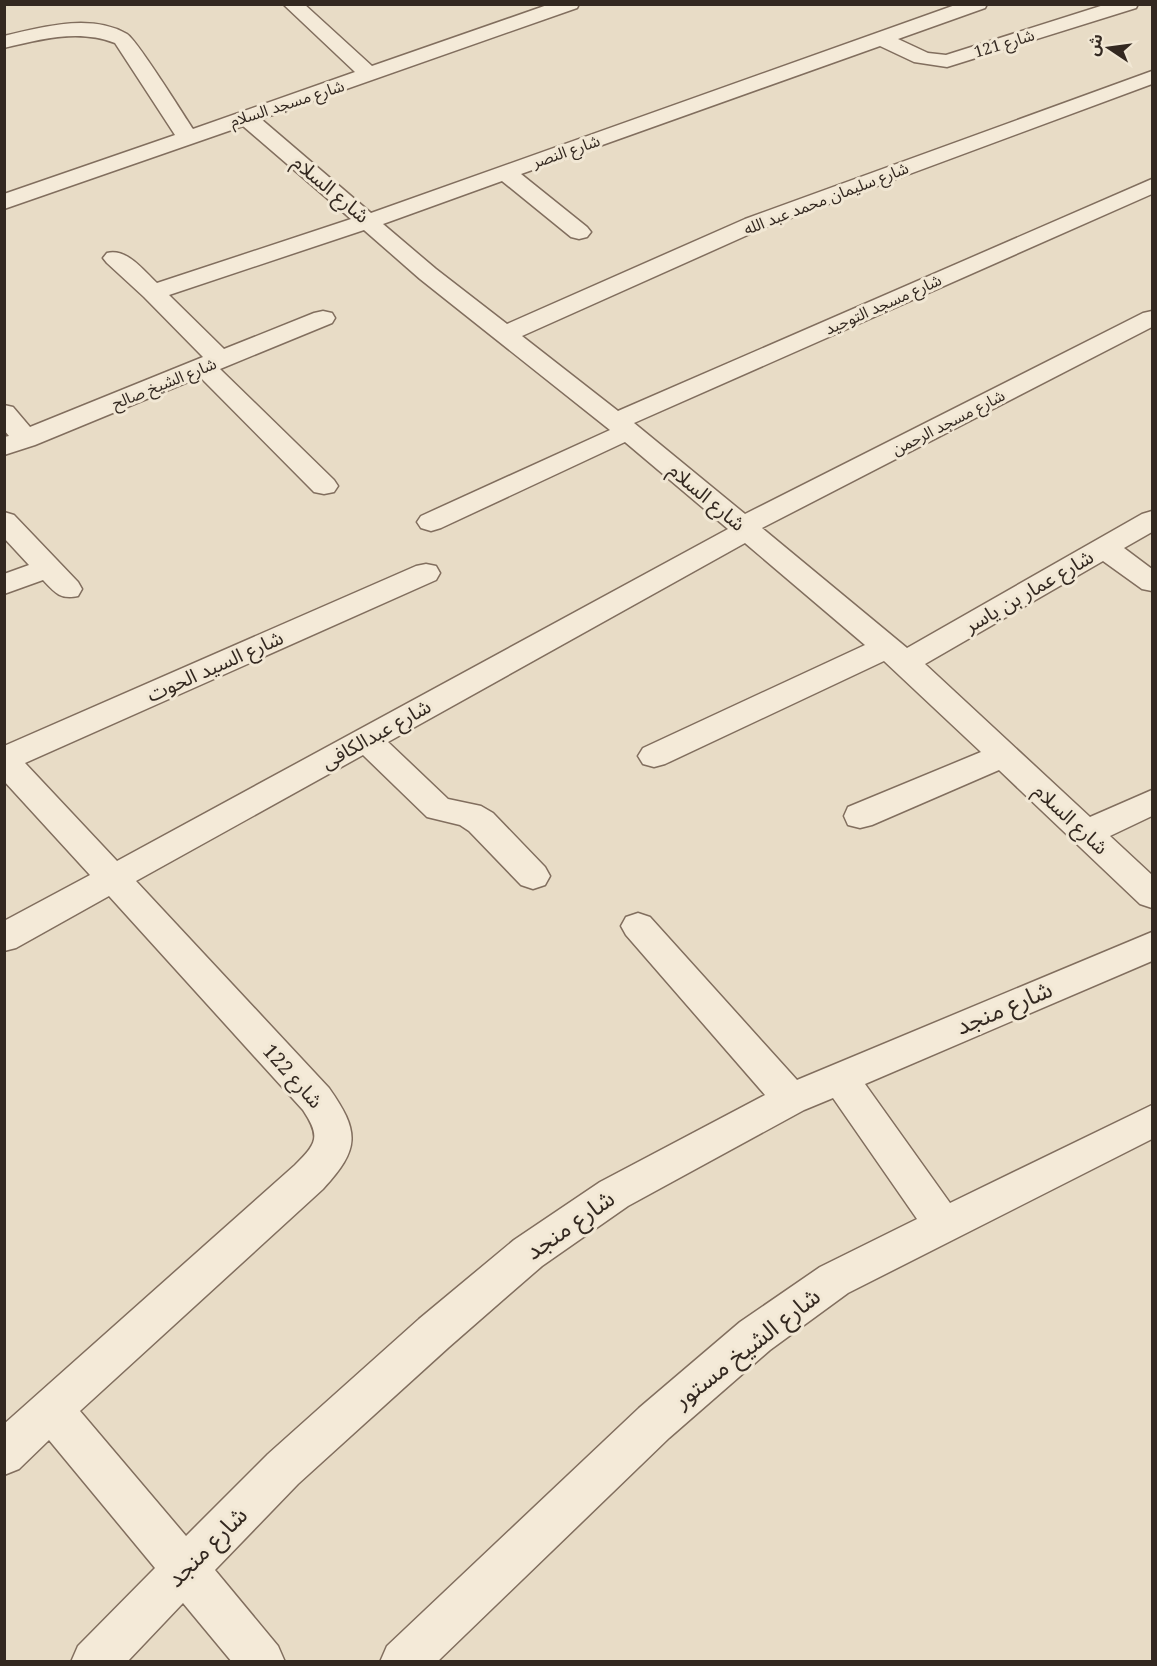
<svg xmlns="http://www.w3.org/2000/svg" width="1157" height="1666" font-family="'Noto Serif','Noto Sans Arabic',serif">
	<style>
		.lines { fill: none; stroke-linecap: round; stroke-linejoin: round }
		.minor-casing { stroke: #816e5e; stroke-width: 3 }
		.minor { fill: #f4ead8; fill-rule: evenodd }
		.labels { text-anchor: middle; stroke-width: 6; stroke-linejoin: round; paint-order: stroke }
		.far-street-label { font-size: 16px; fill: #332820; stroke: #f1e7d4 }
		.street-label { font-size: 20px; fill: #332820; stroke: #f1e7d4 }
		.near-street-label { font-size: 24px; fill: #332820; stroke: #f1e7d4 }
	</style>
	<rect width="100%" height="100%" fill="#e8dcc6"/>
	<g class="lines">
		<defs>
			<g id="minor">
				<path d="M283,4h21l68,62 178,-62h29l-2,4 -316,111 110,94 587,-209h29l-2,4 -87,31 30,14 18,2 161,-51h31l-2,4 -189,59 -33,-5 -34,-16 -359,128 66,53 4,5 -4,5 -8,2 -8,-2 -69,-56 -119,43 53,45 71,55 238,-105 407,-148v13l-391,145 -239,107 96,75 534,-232v15l-518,229 111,91 398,-201 9,-2v16l-390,201 145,120 235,-134 10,-3v21l-28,16 28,21v22l-10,-2 -39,-28 -178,103 165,153 62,-27v26l-42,20 42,39v33l-12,-4 -141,-134 -127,55 -12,3 -12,-3 -4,-9 4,-9 133,-55 -97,-91 -219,103 -11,3 -11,-3 -5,-8 5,-8 222,-103 -120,-102 -357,199 60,57 33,7 12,7 52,54 5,9 -5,9 -12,4 -12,-4 -52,-54 -9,-6 -33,-8 -64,-62 -227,126 193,207c31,44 31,61 -6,101l-243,222 106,125 82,-82 151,-135 95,-79 86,-58 165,-87 -139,-160 -5,-9 5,-9 12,-4 12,4 147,163 355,-148v29l-287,123 85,119 202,-98v34l-304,154 -78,57 -101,88 -232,224h-57l7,-16 252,-238 101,-86 80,-55 97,-48 -84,-121 -29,12 -176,96 -86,60 -93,81 -151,137 -83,86 63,76 7,16h-53l-49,-59 -56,59h-56l7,-16 77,-78 -106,-128 -30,29 -15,6v-51l291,-259c22,-22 26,-28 8,-55l-194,-214 -93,52 -12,3v-30l86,-46 -86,-94v-35l412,-180 10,-2 10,2 4,7 -4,7 -411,183 92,98 611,-332 -103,-87 -184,86 -10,3 -10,-3 -4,-6 4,-6 189,-86 -190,-151 -56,-49 -195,65 55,54 90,-36 9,-2 9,2 3,5 -3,5 -112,46 114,111 4,6 -4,6 -10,2 -10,-2 -114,-115 -165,68 -31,10v-18l5,-1 -5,-6v-25l9,2 17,20 173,-70 -59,-60 -37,-34 -4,-5 4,-5c20,-5 36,17 50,30l194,-64 -108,-93 -239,83v-15l171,-59 -60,-92c-36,-14 -74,-4 -111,5v-12c38,-9 87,-23 123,-2 10,6 56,80 66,95l162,-57z"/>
				<path d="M4,512l10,3 64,67 4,7 -4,7c-17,4 -23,-3 -35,-16l-39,14v-20l25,-9 -25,-27z"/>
			</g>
		</defs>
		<use href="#minor" class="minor-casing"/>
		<use href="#minor" class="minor"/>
	</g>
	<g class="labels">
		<g class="far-street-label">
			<text transform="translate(1004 43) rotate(-17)" y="6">شارع 121</text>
			<text transform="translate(287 103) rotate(-18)" y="6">شارع مسجد السلام</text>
			<text transform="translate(566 151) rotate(-19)" y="6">شارع النصر</text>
			<text transform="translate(826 198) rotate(-21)" y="6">شارع سليمان محمد عبد الله</text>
			<text transform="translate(883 304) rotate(-24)" y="6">شارع مسجد التوحيد</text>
			<text transform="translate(164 383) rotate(-22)" y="6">شارع الشيخ صالح</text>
			<text transform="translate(948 422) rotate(-27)" y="6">شارع مسجد الرحمن</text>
		</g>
		<g class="street-label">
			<text transform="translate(331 189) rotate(40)" y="7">شارع السلام</text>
			<text transform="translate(707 497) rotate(40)" y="7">شارع السلام</text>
			<text transform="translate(1029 591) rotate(-30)" y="7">شارع عمار بن ياسر</text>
			<text transform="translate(215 666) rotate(-24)" y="7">شارع السيد الحوت</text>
			<text transform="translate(376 734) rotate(-29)" y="7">شارع عبدالكافى</text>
			<text transform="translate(1071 819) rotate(43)" y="7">شارع السلام</text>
			<text transform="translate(293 1076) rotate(48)" y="7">شارع 122</text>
		</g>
		<g class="near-street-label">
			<text transform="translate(1004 1008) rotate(-23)" y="8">شارع منجد</text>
			<text transform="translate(570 1225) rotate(-35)" y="8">شارع منجد</text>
			<text transform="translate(747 1348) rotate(-38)" y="8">شارع الشيخ مستور</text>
			<text transform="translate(207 1547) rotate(-45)" y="8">شارع منجد</text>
		</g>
	</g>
	<rect width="1157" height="1666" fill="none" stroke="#332820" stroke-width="12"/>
	<g transform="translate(1109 48) rotate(283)" stroke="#f1e7d4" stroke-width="4.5" paint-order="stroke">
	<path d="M0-4.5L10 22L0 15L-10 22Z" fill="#332820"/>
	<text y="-9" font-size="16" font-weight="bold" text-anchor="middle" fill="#332820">ش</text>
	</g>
</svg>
